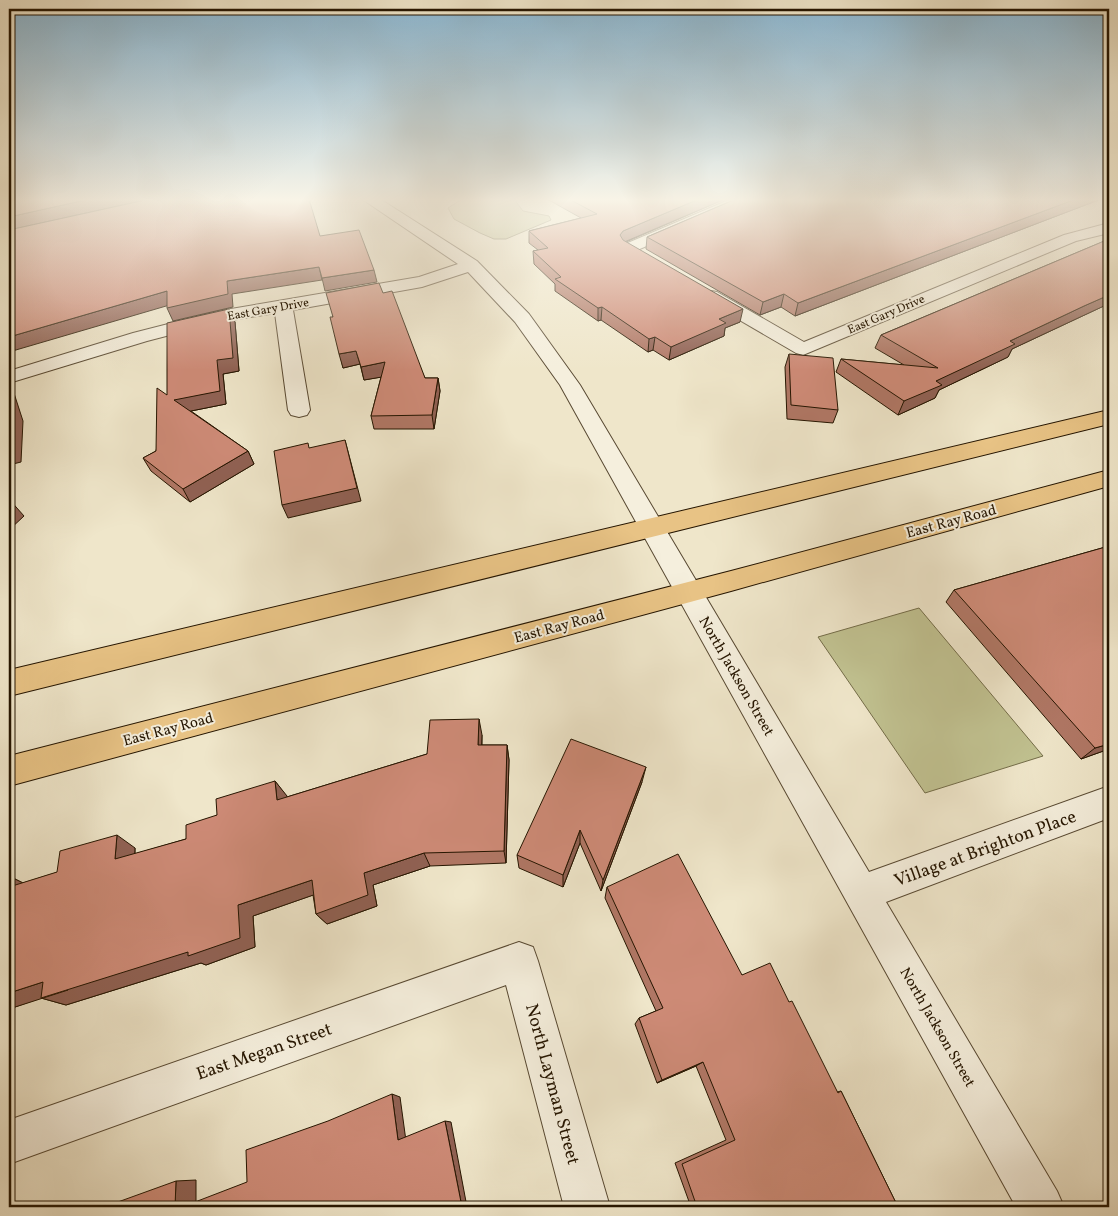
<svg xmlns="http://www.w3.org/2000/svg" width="1118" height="1216" font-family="Vollkorn,serif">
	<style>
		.green { fill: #c1c291; stroke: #736c48 }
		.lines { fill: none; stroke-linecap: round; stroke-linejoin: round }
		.street-casing { stroke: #584932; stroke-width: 2 }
		.primary-casing { stroke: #251500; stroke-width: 2 }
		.street { fill: #f5efdd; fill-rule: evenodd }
		.primary { fill: #e8c385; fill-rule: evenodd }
		.wall { fill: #b07765; stroke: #251500 }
		.shaded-wall { fill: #906153; stroke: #251500 }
		.building { fill: #cd8a76; stroke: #251500 }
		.labels { text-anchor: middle; stroke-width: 4; stroke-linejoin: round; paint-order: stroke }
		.far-street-label { font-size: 12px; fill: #251500; stroke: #f5efdd }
		.street-label { font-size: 15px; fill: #251500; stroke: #f5efdd }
		.near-street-label { font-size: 18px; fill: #251500; stroke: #f5efdd }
	</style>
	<rect width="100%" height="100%" fill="#efe6ca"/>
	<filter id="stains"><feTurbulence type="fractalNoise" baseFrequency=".004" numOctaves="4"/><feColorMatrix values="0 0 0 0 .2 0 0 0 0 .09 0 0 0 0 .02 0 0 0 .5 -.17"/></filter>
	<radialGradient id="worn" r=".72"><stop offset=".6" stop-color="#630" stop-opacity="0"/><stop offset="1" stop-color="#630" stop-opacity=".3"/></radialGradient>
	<g class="green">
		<polygon points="462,199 514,199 523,211 549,216 551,220 506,239 494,239 480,233 454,219 448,208"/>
		<polygon points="919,608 1043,756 925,793 818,637"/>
	</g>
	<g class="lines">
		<defs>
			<g id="street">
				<polygon points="362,199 380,199 477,261 529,314 580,385 869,872 1109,786 1109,818 886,902 1057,1191 1064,1207 1016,1207 560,385 515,322 468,272 422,287 293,310 310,410 307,415 299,417 291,415 288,410 275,313 220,322 147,341 9,383 9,371 133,333 219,311 419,277 458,264"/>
				<polygon points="731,199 752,199 750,202 635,251 623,251 621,248 623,245"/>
				<polygon points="1109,223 1109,233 1076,241 803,355 796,353 705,300 702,296 705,292 711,291 717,292 804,342 1064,235"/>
				<polygon points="519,942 533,947 538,961 610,1207 564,1207 506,985 9,1164 9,1120"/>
			</g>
			<g id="primary">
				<polygon points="1109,410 1109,424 9,696 9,670"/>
				<polygon points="1109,470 1109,486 731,591 9,786 9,756 731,571"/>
			</g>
		</defs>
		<use href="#street" class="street-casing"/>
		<use href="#primary" class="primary-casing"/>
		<use href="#street" class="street"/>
		<use href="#primary" class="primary"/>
	</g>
	<g class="wall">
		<polygon points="547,199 725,199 626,242 740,322 725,328 724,336 669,360 653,350 648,352 601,320 598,321 555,291 555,284 534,264 533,251 538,250 529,243 529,231 581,218"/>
		<polygon points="736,199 1101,199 795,316 781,307 760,315 646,249 647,237"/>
		<polygon points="1109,239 1109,307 1106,305 1076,319 1012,349 1008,357 939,390 935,398 898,415 836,372 841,359 904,365 875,348 881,335"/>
		<polygon points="383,293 425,378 438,378 440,391 434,429 374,429 371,416 381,377 364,380 360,364 343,368 332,317"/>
		<polygon points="235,322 239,371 223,374 226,404 191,411 248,451 254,464 190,502 151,471 143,458 156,451 167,395"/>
		<polygon points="789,354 838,410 833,423 787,419 785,367"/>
		<polygon points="1109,546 1109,749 1081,759 946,602 954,590"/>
		<polygon points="482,735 482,745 507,745 509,760 506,863 430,866 373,885 377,906 327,924 316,914 313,895 253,916 255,947 206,965 201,963 66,1005 41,998 9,1009 9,876 23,883 135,848 135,854 186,839 217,815 275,781 287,797 427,754"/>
		<polygon points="642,782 601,891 580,843 563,887 519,868 517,855"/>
		<polygon points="607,887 742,975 789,1002 837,1092 841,1091 898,1207 691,1207 675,1163 726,1140 696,1066 657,1083 635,1024 639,1018 656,1011 605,898"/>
	</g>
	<g class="shaded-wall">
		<polygon points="90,199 150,199 9,230 9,217"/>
		<polygon points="699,199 725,199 622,243 620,235 623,231"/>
		<polygon points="1076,199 1101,199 795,316 798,303"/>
		<polygon points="319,267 322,280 232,294 233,307 173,321 167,308 227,281"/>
		<polygon points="374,270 377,282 325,291 322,278"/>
		<polygon points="167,291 173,304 9,352 9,337"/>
		<polygon points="784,294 781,307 760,315 763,302"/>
		<polygon points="1109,295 1109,301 1106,305 1076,319 1012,349 1008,357 939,390 935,398 898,415 904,401 936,381 1010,341 1084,306"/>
		<polygon points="602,307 601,320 598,321 598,308"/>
		<polygon points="229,309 235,322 239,371 223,374 226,404 181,413 174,400 217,360"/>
		<polygon points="743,309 740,322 725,328 724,336 669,360 671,347 719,319"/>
		<polygon points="655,337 653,350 648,352 649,339"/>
		<polygon points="356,351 360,364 343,368 339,354"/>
		<polygon points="385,362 388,376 364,380 361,367"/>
		<polygon points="438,378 440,391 434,429 432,415"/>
		<polygon points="9,381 11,384 23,421 21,462 9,465"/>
		<polygon points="345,440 361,501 288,518 282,505"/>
		<polygon points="248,451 254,464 190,502 183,489"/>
		<polygon points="9,499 24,516 9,530"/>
		<polygon points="479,719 482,735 481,761 478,745"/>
		<polygon points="1109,744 1109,749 1081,759 1095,748"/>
		<polygon points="507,745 509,760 506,863 504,851"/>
		<polygon points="646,767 642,782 601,891 603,880"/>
		<polygon points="275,781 287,796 289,814 277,800"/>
		<polygon points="580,830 580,843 563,887 563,875"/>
		<polygon points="117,835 135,848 134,872 115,859"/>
		<polygon points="424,853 430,866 373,885 377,906 327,924 316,914 364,873"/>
		<polygon points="9,876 25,884 9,896"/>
		<polygon points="312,880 322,892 253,916 255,947 206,965 201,963 66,1005 41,998 238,905"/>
		<polygon points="43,982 68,990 9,1009 9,993"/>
		<polygon points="703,1062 696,1066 657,1083 662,1080"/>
		<polygon points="392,1094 400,1097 406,1141 398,1140"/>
		<polygon points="445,1121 451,1122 467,1207 462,1207"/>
		<polygon points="196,1180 196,1207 175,1207 176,1181"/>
	</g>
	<g class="building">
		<polygon points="9,199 90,199 9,217"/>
		<polygon points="150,199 309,199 320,236 359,230 374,270 322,278 319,267 227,281 228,294 167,308 167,291 9,337 9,230"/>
		<polygon points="569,199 699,199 623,231 620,235 623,240 743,309 719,319 726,323 671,347 655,337 649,339 602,307 598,308 555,279 561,277 533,251 548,248 529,231 597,214"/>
		<polygon points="736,199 1076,199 798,303 784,294 763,302 647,237"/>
		<polygon points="1109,239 1109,295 1084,306 1010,341 1015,344 936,381 942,385 904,401 841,359 938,368 881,335"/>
		<polygon points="379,283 383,293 392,291 425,378 438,378 432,415 371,416 385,362 361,367 356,351 339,354 330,317 333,317 326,293"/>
		<polygon points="229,309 233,358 217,360 220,391 174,400 248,451 183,489 143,458 156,451 157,388 167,395 167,323"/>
		<polygon points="789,354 833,358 838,410 791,405"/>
		<polygon points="9,394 13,408 10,448 9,449"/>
		<polygon points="345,440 357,488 282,505 274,451 308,443 309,448"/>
		<polygon points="1109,546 1109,744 1095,748 954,590"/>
		<polygon points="479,719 478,745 507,745 504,851 424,853 364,873 368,895 316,914 312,880 238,905 240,938 188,956 188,952 41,998 43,982 9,993 9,887 57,872 60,851 117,835 115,859 186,839 186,825 217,815 216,799 275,781 277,800 427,754 430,720"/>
		<polygon points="571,739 646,767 603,880 580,830 563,875 517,855"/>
		<polygon points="678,854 742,975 770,963 789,1002 792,1001 838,1093 841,1091 898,1207 697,1207 682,1164 735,1140 703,1062 662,1080 639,1018 663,1008 607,887"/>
		<polygon points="392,1094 398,1140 445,1121 462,1207 182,1207 247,1182 246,1150 328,1121"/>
		<polygon points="176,1181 175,1207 104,1207"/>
	</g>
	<linearGradient id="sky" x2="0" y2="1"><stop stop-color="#89b8d5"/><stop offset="0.54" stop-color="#f8f4e7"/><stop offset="1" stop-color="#f8f4e7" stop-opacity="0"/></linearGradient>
	<rect width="1118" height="370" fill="url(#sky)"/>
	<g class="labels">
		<g class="far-street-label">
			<text transform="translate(268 309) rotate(-10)" y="4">East Gary Drive</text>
			<text transform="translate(886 314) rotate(-23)" y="4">East Gary Drive</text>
		</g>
		<g class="street-label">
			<text transform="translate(951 521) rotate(-15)" y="5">East Ray Road</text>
			<text transform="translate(559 626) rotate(-15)" y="5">East Ray Road</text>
			<text transform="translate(737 676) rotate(60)" y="5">North Jackson Street</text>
			<text transform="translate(168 729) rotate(-15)" y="5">East Ray Road</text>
			<text transform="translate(938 1027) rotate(60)" y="5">North Jackson Street</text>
		</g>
		<g class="near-street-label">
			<text transform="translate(985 848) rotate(-20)" y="6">Village at Brighton Place</text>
			<text transform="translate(264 1051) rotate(-19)" y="6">East Megan Street</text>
			<text transform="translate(553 1084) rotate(75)" y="6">North Layman Street</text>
		</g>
	</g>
	<rect width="1118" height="1216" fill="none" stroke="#efe6ca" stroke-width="30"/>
	<rect x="10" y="10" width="1098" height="1196" fill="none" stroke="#251500" stroke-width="2.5"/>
	<rect x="15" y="15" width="1088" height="1186" fill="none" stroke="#251500"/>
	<rect width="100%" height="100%" filter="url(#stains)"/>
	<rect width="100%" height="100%" fill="url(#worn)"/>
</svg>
